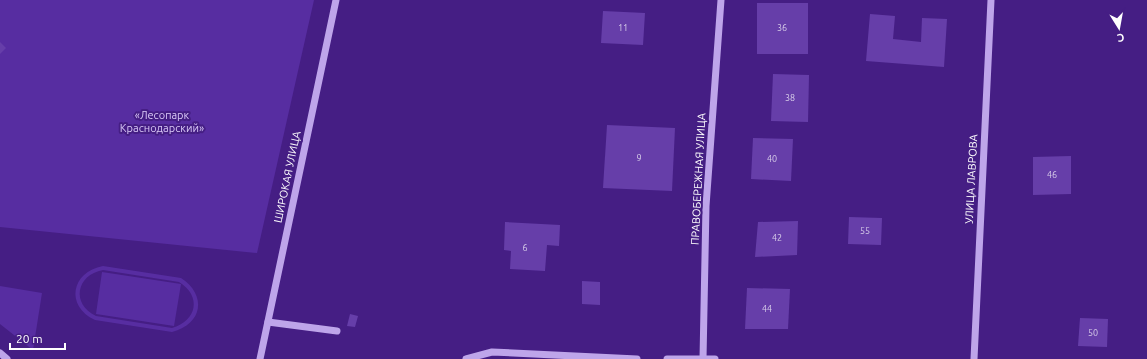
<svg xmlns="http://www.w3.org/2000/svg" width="1147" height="359" font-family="Ubuntu,sans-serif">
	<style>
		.green { fill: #572da1; fill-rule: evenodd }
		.building { fill: #663ea9 }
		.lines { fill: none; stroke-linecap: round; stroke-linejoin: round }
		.minor { stroke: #bea5ea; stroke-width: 7 }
		.labels { text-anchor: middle; stroke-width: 4; stroke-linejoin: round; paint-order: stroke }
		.number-label { font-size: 9px; fill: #d9cfea }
		.park-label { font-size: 11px; fill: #dac9f7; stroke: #451e84 }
		.street-label { font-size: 11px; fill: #fff; stroke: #451e84 }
	</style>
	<rect width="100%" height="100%" fill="#451e84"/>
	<g class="green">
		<polygon points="0,0 314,0 257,253 0,227"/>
		<path d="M103,266l78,12c26,17 22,46 -9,54l-77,-12c-30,-14 -24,-48 8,-54zM103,270l76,12c23,14 18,39 -7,46l-76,-12c-25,-12 -20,-41 7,-46z"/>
		<polygon points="102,272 181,284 174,326 96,314"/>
		<polygon points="0,286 42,293 33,350 0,324"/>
	</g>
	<g class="building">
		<rect x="757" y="3" width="51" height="51"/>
		<polygon points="603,11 645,13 643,45 601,43"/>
		<polygon points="870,14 895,16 893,39 921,42 922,18 947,19 944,67 866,61"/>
		<polygon points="0,42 6,48 0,54"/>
		<polygon points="773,74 809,75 808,122 771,121"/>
		<polygon points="607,125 675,128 672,191 603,188"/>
		<polygon points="753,138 793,139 791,181 751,179"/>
		<polygon points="1071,156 1071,194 1033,195 1033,157"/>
		<polygon points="849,217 882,218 881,245 848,244"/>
		<polygon points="798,221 797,255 755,257 758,222"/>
		<polygon points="505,222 560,225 559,246 547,245 545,271 510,269 511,251 504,250"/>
		<polygon points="582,281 600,282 600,305 582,304"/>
		<polygon points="747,288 790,289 788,329 745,329"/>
		<polygon points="350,314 358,316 355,327 347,326"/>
		<polygon points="1080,318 1108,319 1107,347 1078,346"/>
	</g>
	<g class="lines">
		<g class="minor">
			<polyline points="268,322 337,331"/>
			<polyline points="0,353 7,359"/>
			<polyline points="260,359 336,0"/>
			<polyline points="466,359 492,352 637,359"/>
			<polyline points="667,359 715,359"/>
			<polyline points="703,359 706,206 721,0"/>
			<polyline points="974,359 991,0"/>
		</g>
	</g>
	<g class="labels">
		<g class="number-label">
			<text x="623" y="31">11</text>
			<text x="782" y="31">36</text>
			<text x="790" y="101">38</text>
			<text x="639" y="161">9</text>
			<text x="772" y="162">40</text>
			<text x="1052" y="178">46</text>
			<text x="865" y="234">55</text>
			<text x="777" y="241">42</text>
			<text x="525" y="251">6</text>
			<text x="767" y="312">44</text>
			<text x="1093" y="336">50</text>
		</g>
		<g class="park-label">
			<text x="162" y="119">«Лесопарк<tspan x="162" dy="13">Краснодарский»</tspan></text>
		</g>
		<g class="street-label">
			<text transform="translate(287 177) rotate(-78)" y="4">ШИРОКАЯ УЛИЦА</text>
			<text transform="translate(698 179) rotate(-87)" y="4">ПРАВОБЕРЕЖНАЯ УЛИЦА</text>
			<text transform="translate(971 179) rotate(-87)" y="4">УЛИЦА ЛАВРОВА</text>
		</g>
	</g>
	<g transform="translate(1119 28) rotate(169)" stroke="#451e84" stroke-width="3" paint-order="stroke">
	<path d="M0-3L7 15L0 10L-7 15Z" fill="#ffffff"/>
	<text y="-6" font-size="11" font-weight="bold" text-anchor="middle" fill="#ffffff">С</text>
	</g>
	<path d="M10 343v6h55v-6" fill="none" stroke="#ffffff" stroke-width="2"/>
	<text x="16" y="343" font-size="12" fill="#ffffff" stroke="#451e84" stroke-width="3" paint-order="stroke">20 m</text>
</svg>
